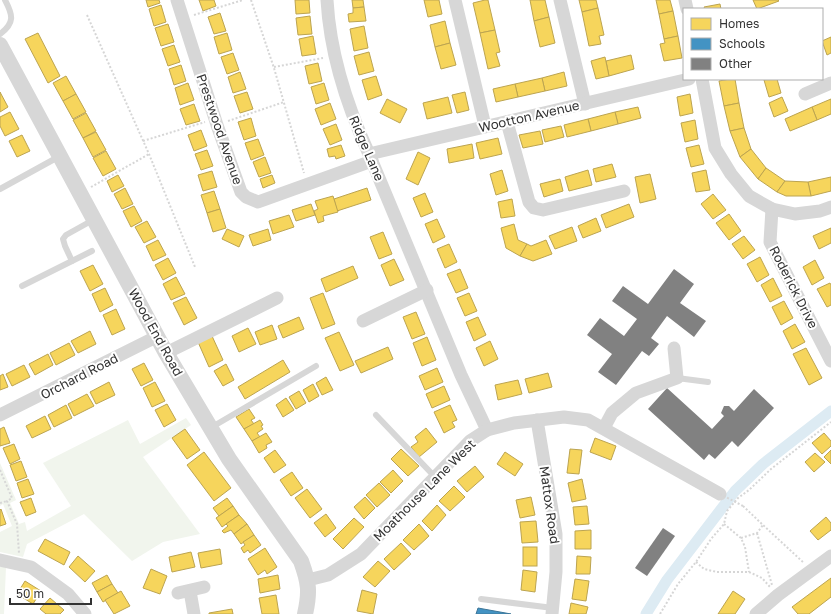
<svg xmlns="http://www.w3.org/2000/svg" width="831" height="614" font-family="'Golos Text',sans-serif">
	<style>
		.green { fill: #f1f5ed }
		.homes { fill: #f6d55c; stroke: #bca450 }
		.schools { fill: #4393c3; stroke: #3e7698 }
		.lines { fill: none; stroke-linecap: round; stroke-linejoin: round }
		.canal { stroke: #ddebf3; stroke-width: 11 }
		.building { fill: #818181 }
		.path { stroke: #d6d6d6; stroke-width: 2; stroke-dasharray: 2 2; stroke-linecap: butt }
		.service { stroke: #d7d7d7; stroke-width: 6 }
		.minor { stroke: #d7d7d7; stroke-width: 13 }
		.tertiary { stroke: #d7d7d7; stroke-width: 16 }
		.path-bridge { stroke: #d6d6d6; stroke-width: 2; stroke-dasharray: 2 2; stroke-linecap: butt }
		.labels { text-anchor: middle; stroke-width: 4; stroke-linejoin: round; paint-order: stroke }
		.street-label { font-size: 13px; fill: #333; stroke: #fff }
	</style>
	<rect width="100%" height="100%" fill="#fff"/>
	<g class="green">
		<polygon points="186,418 191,425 143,457 200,534 163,542 132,561 84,514 27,544 23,557 0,552 0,532 12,526 3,504 0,506 0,463 16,500 10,503 19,524 25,522 27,531 71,506 43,463 128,420 140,444"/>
		<polygon points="0,567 6,567 4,614 0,614"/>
	</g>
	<g class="homes">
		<polygon points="146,0 159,0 160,3 148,7"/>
		<polygon points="199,0 214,0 216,6 203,11"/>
		<polygon points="295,0 309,0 310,13 296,14"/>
		<polygon points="352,0 363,0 364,7 353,8"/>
		<polygon points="424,0 439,0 442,14 428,17"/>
		<polygon points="485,0 488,0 495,30 480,33 473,3"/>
		<polygon points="530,0 545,0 549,17 534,21"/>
		<polygon points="579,0 596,0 598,8 582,12"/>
		<polygon points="656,0 670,0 673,11 659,14"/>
		<polygon points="753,0 778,0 779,1 757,9"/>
		<polygon points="720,4 721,9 705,9 704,7"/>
		<polygon points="161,5 166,22 154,26 149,9"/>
		<polygon points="364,7 366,21 349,22 348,14 353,13 353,8"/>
		<polygon points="598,8 604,35 599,36 601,44 589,46 582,12"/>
		<polygon points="673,11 678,36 664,39 659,14"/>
		<polygon points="220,13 226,31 214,34 208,17"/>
		<polygon points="310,16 312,34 298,35 296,18"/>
		<polygon points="549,17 555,43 540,47 534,21"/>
		<polygon points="445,21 450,43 435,47 430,25"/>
		<polygon points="168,24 174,42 161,46 155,28"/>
		<polygon points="364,26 368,48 354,51 350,29"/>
		<polygon points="495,30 500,52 496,53 500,66 488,69 480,33"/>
		<polygon points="38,33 60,76 48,83 25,39"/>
		<polygon points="227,33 232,50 219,54 214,37"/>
		<polygon points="313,36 316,54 302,56 299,39"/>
		<polygon points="678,36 682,58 664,61 660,44 665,43 664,39"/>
		<polygon points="831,37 831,53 827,55 822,41"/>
		<polygon points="450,43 456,65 441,69 435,47"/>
		<polygon points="174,45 180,62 168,66 162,49"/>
		<polygon points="369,52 374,71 359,75 354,56"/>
		<polygon points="233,53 239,70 227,74 221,57"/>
		<polygon points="631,55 634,69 609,76 606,61"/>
		<polygon points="605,57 609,76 596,79 591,61"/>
		<polygon points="318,63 322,81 309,84 305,66"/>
		<polygon points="181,65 186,81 174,85 169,69"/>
		<polygon points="240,72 246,89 233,93 228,77"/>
		<polygon points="564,72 567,86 545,91 542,78"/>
		<polygon points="66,76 76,94 63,101 53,83"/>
		<polygon points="376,76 382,95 368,100 362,80"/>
		<polygon points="542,78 545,91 518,97 515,84"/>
		<polygon points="730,79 735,79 739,103 724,106 719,81"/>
		<polygon points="768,79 777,79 781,93 769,97 764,80"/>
		<polygon points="188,83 194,100 180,105 175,88"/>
		<polygon points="324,83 329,100 316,104 311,87"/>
		<polygon points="515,84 518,97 496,102 493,89"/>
		<polygon points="0,92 8,107 0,112"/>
		<polygon points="247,92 253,109 240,113 234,96"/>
		<polygon points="465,92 469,110 457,113 452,95"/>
		<polygon points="76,94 86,112 73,119 63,101"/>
		<polygon points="690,94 693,113 680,116 677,97"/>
		<polygon points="448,97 452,113 427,119 423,103"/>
		<polygon points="782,97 788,111 774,117 769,103"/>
		<polygon points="387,99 407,109 400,123 380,113"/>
		<polygon points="831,99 831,114 817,120 812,107"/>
		<polygon points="330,103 336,119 321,125 315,109"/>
		<polygon points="739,103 744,128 730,131 724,106"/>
		<polygon points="194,104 200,121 186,125 180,109"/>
		<polygon points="638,107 641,118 618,124 615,112"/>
		<polygon points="812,107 817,120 790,131 785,119"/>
		<polygon points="10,112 19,129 5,136 0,126 0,117"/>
		<polygon points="615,112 618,124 591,131 588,119"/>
		<polygon points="86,113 96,131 83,138 73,120"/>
		<polygon points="251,118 256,136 244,140 238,122"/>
		<polygon points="588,119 591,131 567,137 564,125"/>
		<polygon points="695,120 698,139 685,142 681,123"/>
		<polygon points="336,124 342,140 330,145 323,129"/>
		<polygon points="561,126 564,137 545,142 542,130"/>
		<polygon points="744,128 751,149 740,157 730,131"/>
		<polygon points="201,130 207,146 194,151 188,135"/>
		<polygon points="540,131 543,144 523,148 519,135"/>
		<polygon points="96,132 106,150 93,157 83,138"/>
		<polygon points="22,135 30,151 17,157 9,141"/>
		<polygon points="498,138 502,154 480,159 476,143"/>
		<polygon points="258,139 264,155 251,160 245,143"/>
		<polygon points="472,144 474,158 449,163 447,149"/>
		<polygon points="341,145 345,156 336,159 335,156 329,157 327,149"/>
		<polygon points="699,145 704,164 691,167 686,148"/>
		<polygon points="751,149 766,168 758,179 740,157"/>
		<polygon points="207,150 213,166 201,170 195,154"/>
		<polygon points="106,151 116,169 103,176 93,158"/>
		<polygon points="418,152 430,158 418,185 406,179"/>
		<polygon points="265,157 271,173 259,177 253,162"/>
		<polygon points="612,164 616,177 596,182 593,169"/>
		<polygon points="766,168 785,181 777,192 758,179"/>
		<polygon points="502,170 508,191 496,195 490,174"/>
		<polygon points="588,170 592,185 569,191 565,177"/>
		<polygon points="706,170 710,190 696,192 692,173"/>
		<polygon points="212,171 217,187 203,191 198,175"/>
		<polygon points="650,174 656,199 640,203 635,177"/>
		<polygon points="118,175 124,186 112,192 107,181"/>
		<polygon points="272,175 275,183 263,188 260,179"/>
		<polygon points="831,177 831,191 811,196 808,182"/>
		<polygon points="560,179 563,191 544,197 540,184"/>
		<polygon points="785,181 808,182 811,196 786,196 777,192"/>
		<polygon points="125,188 133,204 122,209 114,194"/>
		<polygon points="367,188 371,200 337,211 334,199"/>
		<polygon points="214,191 220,209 207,213 201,195"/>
		<polygon points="425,193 433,212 421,217 413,198"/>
		<polygon points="713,194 726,210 713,219 701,204"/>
		<polygon points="333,196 338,212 323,216 324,221 318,223 314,211 318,209 315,201"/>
		<polygon points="512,199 515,216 501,218 498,202"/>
		<polygon points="311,204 315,215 296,221 292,210"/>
		<polygon points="629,204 634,217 606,228 601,215"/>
		<polygon points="134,206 142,221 131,227 123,211"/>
		<polygon points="220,209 226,228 213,232 207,213"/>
		<polygon points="729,214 741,231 729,240 716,223"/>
		<polygon points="289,215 294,227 273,234 269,221"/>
		<polygon points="596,218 601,231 583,238 578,226"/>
		<polygon points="437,219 445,237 433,243 425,224"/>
		<polygon points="147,221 156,237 144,243 135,227"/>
		<polygon points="514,224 518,240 527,244 520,256 506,248 501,228"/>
		<polygon points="572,227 577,241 555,249 549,236"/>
		<polygon points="831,228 831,243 819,249 813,236"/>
		<polygon points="227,229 244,236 239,247 222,239"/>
		<polygon points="268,229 271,240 253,246 249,235"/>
		<polygon points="383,232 392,254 379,259 370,237"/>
		<polygon points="744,236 755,250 743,259 732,244"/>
		<polygon points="158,240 166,255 153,261 146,246"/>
		<polygon points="546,240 552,254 533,261 520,256 527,244 531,246"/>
		<polygon points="449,244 457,262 445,268 437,249"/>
		<polygon points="760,257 769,275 757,282 747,264"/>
		<polygon points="168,258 176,273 163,280 155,265"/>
		<polygon points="394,259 404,280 390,286 381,265"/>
		<polygon points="815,260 824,278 812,285 803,267"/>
		<polygon points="93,265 103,284 90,291 80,271"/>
		<polygon points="353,266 358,278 326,292 321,279"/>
		<polygon points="460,269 468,288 456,293 447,274"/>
		<polygon points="176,277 185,294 171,300 163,284"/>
		<polygon points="773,278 782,296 770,302 761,285"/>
		<polygon points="830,283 831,285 831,305 827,307 817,289"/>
		<polygon points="105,288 113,305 100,312 92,294"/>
		<polygon points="323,293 335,324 322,329 310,298"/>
		<polygon points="469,293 477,311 465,316 457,298"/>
		<polygon points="186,297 197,318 184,325 173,303"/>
		<polygon points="784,301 793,318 781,325 772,307"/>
		<polygon points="116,309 125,329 112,335 103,315"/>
		<polygon points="416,312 425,334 412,339 403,317"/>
		<polygon points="299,317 304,329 283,338 278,326"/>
		<polygon points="478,317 486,335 474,341 466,322"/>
		<polygon points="795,324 805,342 792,349 783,331"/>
		<polygon points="272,325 277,339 260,345 255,332"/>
		<polygon points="248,328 256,344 239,352 232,336"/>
		<polygon points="90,331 96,344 78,353 71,341"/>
		<polygon points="339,332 354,365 340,371 325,338"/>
		<polygon points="212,336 223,360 209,367 198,342"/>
		<polygon points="427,337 436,360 422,366 413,343"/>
		<polygon points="490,341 498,359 484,366 476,348"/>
		<polygon points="69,343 75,355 56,365 50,353"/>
		<polygon points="388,347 393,359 361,373 355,361"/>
		<polygon points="806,348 822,378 809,385 793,354"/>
		<polygon points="48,354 53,365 35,375 29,364"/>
		<polygon points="283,360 290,372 245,399 238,387"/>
		<polygon points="144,363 153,380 141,386 132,369"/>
		<polygon points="226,364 234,380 223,386 214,371"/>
		<polygon points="24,365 30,377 12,386 6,374"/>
		<polygon points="437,368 443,382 425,390 419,376"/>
		<polygon points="548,373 552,387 529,393 525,379"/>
		<polygon points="3,374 8,387 0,390 0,376"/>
		<polygon points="326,377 333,390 322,395 316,383"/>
		<polygon points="518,380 522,394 498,400 495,385"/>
		<polygon points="109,382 115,395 96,404 90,392"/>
		<polygon points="155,382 165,401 152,407 143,388"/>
		<polygon points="313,384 319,396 309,402 303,390"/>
		<polygon points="444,386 450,400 432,408 426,394"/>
		<polygon points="299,391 306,403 296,409 289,397"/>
		<polygon points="87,394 94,406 74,416 68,404"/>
		<polygon points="286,398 294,410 283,417 276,405"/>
		<polygon points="167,404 176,420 164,427 155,410"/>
		<polygon points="66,405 72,418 54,427 48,415"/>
		<polygon points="450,405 457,420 452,422 455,427 444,433 434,412"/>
		<polygon points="249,409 255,418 251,420 254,424 244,429 236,417"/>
		<polygon points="45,416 51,429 32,438 26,426"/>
		<polygon points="260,420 263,425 261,426 263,429 257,433 260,437 252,441 244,429"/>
		<polygon points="4,427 10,443 0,446 0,429"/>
		<polygon points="426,428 437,442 419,457 411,447 418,442 415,437"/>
		<polygon points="185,429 200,450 187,459 172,438"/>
		<polygon points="266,433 272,442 266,445 267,448 259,453 252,441"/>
		<polygon points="824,433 831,441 831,446 822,454 812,443"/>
		<polygon points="595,438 616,446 611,460 590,452"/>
		<polygon points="14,444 20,459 10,464 3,448"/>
		<polygon points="401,449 419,466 408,476 391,459"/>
		<polygon points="570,449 582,450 579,474 567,473"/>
		<polygon points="275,450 286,465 274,473 264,458"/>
		<polygon points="831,450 831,464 824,457"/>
		<polygon points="204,452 231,488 214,501 187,465"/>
		<polygon points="505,452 523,464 515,476 497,464"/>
		<polygon points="815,453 825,462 814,472 805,462"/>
		<polygon points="21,461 27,477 16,481 10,465"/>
		<polygon points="475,466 484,477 467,492 457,481"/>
		<polygon points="393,470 403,481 391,493 380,482"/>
		<polygon points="292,472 303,488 291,496 280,480"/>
		<polygon points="28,479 34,494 22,498 17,483"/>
		<polygon points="582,479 586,499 572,502 568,483"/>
		<polygon points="379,483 390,495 377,507 366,495"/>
		<polygon points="454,486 465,497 450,511 439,501"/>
		<polygon points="307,489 322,509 310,518 295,498"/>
		<polygon points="365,497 375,508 364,519 354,507"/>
		<polygon points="531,497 535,515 520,518 516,500"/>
		<polygon points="31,498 36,512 26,516 20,502"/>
		<polygon points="227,498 233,506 219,516 213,508"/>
		<polygon points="437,505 446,515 432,531 422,521"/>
		<polygon points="233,506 239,515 222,527 216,518"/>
		<polygon points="587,506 589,524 575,525 573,507"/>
		<polygon points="1,509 6,524 0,526 0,510"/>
		<polygon points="326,514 336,528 325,537 314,523"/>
		<polygon points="239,515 247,524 234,534 231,530 224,533 222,531 228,526 226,524"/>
		<polygon points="826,517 831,523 831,530 818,540 810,531"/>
		<polygon points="354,518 364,527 343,549 333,539"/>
		<polygon points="536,521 538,542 522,543 520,522"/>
		<polygon points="247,524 254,535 241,544 234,534"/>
		<polygon points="419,524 429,536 414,550 403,540"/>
		<polygon points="591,530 591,549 575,549 575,531"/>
		<polygon points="254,535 261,545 250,553 248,550 244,553 241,548 245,545 243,542"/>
		<polygon points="45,539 70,552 64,565 38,551"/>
		<polygon points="401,543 411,554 394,570 384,559"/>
		<rect x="523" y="547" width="14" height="19"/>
		<polygon points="265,548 277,567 267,574 265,570 258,575 248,559"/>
		<polygon points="220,549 222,564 201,568 198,553"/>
		<polygon points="191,552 195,567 172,572 169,557"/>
		<polygon points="78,556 95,571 85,582 69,567"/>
		<polygon points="577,556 591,557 590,574 576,574"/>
		<polygon points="378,561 390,571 375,587 363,577"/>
		<polygon points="151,569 167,576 160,594 143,588"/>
		<polygon points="523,570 537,572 535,592 521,590"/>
		<polygon points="107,575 112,584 97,592 92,583"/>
		<polygon points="278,575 280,589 260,593 258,579"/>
		<polygon points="831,578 831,597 809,614 798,614 792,607"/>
		<polygon points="575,579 589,581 586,601 572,599"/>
		<polygon points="25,581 41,591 33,604 17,594"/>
		<polygon points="112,584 118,593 103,602 97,592"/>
		<polygon points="362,590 377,594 373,614 357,611"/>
		<polygon points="121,591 130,606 114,614 105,600"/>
		<polygon points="733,591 745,599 735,614 718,614"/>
		<polygon points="276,595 279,614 262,614 259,598"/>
		<polygon points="50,598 64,610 60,614 46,614 40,609"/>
		<polygon points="571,603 588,607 586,614 569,614"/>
		<polygon points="232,609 233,614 209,614 209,613"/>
	</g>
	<polygon class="schools" points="478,608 511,614 476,614"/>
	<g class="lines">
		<polyline class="canal" points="646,614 667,580 735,491 763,464 831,411"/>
	</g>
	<g class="building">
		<polygon points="674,269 694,284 680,303 706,321 694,337 667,316 651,338 659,344 649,356 642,351 616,385 598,372 612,354 587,335 600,318 624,336 637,319 612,301 623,286 648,304"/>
		<polygon points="667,388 712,429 724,416 721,413 724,406 729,406 734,411 754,389 774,408 738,447 732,441 715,459 709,454 704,460 648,409"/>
		<polygon points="663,528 675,536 647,576 635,568"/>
	</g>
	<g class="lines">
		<g class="path">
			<polyline points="251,0 274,68 304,173"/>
			<polyline points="87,15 149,154 195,267"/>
			<polyline points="194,15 243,0"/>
			<polyline points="274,67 323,58"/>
			<polyline points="228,121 284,102"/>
			<polyline points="143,141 205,122"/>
			<polyline points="91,187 149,154"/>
			<polyline points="0,470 12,498 7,501 17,524 19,553"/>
			<polyline points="0,503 7,501"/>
			<polyline points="743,506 763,525 804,563"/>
			<polyline points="724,524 741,538 745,547 749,572"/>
			<polyline points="757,533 772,585"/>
			<polyline points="741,538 757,533 763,525"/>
			<polyline points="696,562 704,569 717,572 749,572 762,578 770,587"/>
			<polyline points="660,614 678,584 696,562 711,539 724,524 727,511 738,498 749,490 771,469 831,422"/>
		</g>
		<g class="service">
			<path d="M0,34c15,-11 13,-19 5,-34"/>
			<polyline points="0,189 60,156"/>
			<polyline points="72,261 92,251"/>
			<polyline points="22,286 72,261 65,246 63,239 66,235 93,220"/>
			<polyline points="677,378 708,382"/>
			<polyline points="376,415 435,477"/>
			<polyline points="212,427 316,366"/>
			<polyline points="481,599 553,608"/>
		</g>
		<g class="minor">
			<polyline points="177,0 217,125 241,192 246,197 258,202 372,161"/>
			<path d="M327,0c3,54 20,106 42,154l92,221 26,55"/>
			<polyline points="455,0 485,126"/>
			<polyline points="560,0 585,104"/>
			<polyline points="685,0 687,9"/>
			<polyline points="702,79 715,148 731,174 749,196 772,209 795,214 820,211 831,207"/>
			<polyline points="805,94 831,83"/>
			<polyline points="507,122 529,202 534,208 543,210 624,191"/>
			<polyline points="369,154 689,79"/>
			<polyline points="772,209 770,242 831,361"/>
			<polyline points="363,321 427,290"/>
			<polyline points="166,353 277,298"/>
			<polyline points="0,415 158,336"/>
			<polyline points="537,420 556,534 556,572 552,614"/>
			<polyline points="604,428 612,413 636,393 677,378 674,348"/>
			<polyline points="0,560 31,567 68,594 85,614"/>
			<polyline points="308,580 328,575 361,554 470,441 487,430 514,423 564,417 588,420 720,494"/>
			<polyline points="190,591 194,614"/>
			<polyline points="178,593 204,587"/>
			<polyline points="756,614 778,595 831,556"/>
		</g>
		<path class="tertiary" d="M0,45l166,308 63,106 72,102c8,22 9,31 4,53"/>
		<polyline class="path-bridge" points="720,494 743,506"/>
	</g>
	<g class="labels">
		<g class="street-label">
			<text transform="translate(529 116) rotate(-13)" y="5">Wootton Avenue</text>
			<text transform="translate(220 129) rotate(71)" y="5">Prestwood Avenue</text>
			<text transform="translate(367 148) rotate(67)" y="5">Ridge Lane</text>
			<text transform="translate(794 287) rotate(63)" y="5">Roderick Drive</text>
			<text transform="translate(156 332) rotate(61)" y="5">Wood End Road</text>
			<text transform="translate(79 376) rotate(-27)" y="5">Orchard Road</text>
			<text transform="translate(424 490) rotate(-45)" y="5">Moathouse Lane West</text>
			<text transform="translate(550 505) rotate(82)" y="5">Mattox Road</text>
		</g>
	</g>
	<rect x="683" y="8" width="140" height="72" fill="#ffffff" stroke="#adadad"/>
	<rect x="691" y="18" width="20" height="12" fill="#f6d55c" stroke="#adadad"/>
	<text x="719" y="28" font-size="12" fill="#333333">Homes</text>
	<rect x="691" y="38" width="20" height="12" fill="#4393c3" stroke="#adadad"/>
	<text x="719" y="48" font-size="12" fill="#333333">Schools</text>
	<rect x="691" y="58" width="20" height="12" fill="#818181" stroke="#adadad"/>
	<text x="719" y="68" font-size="12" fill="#333333">Other</text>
	<path d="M10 598v6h81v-6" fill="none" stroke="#333333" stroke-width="2"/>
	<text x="16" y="598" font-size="12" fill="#333333" stroke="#ffffff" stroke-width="3" paint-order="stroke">50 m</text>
</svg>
